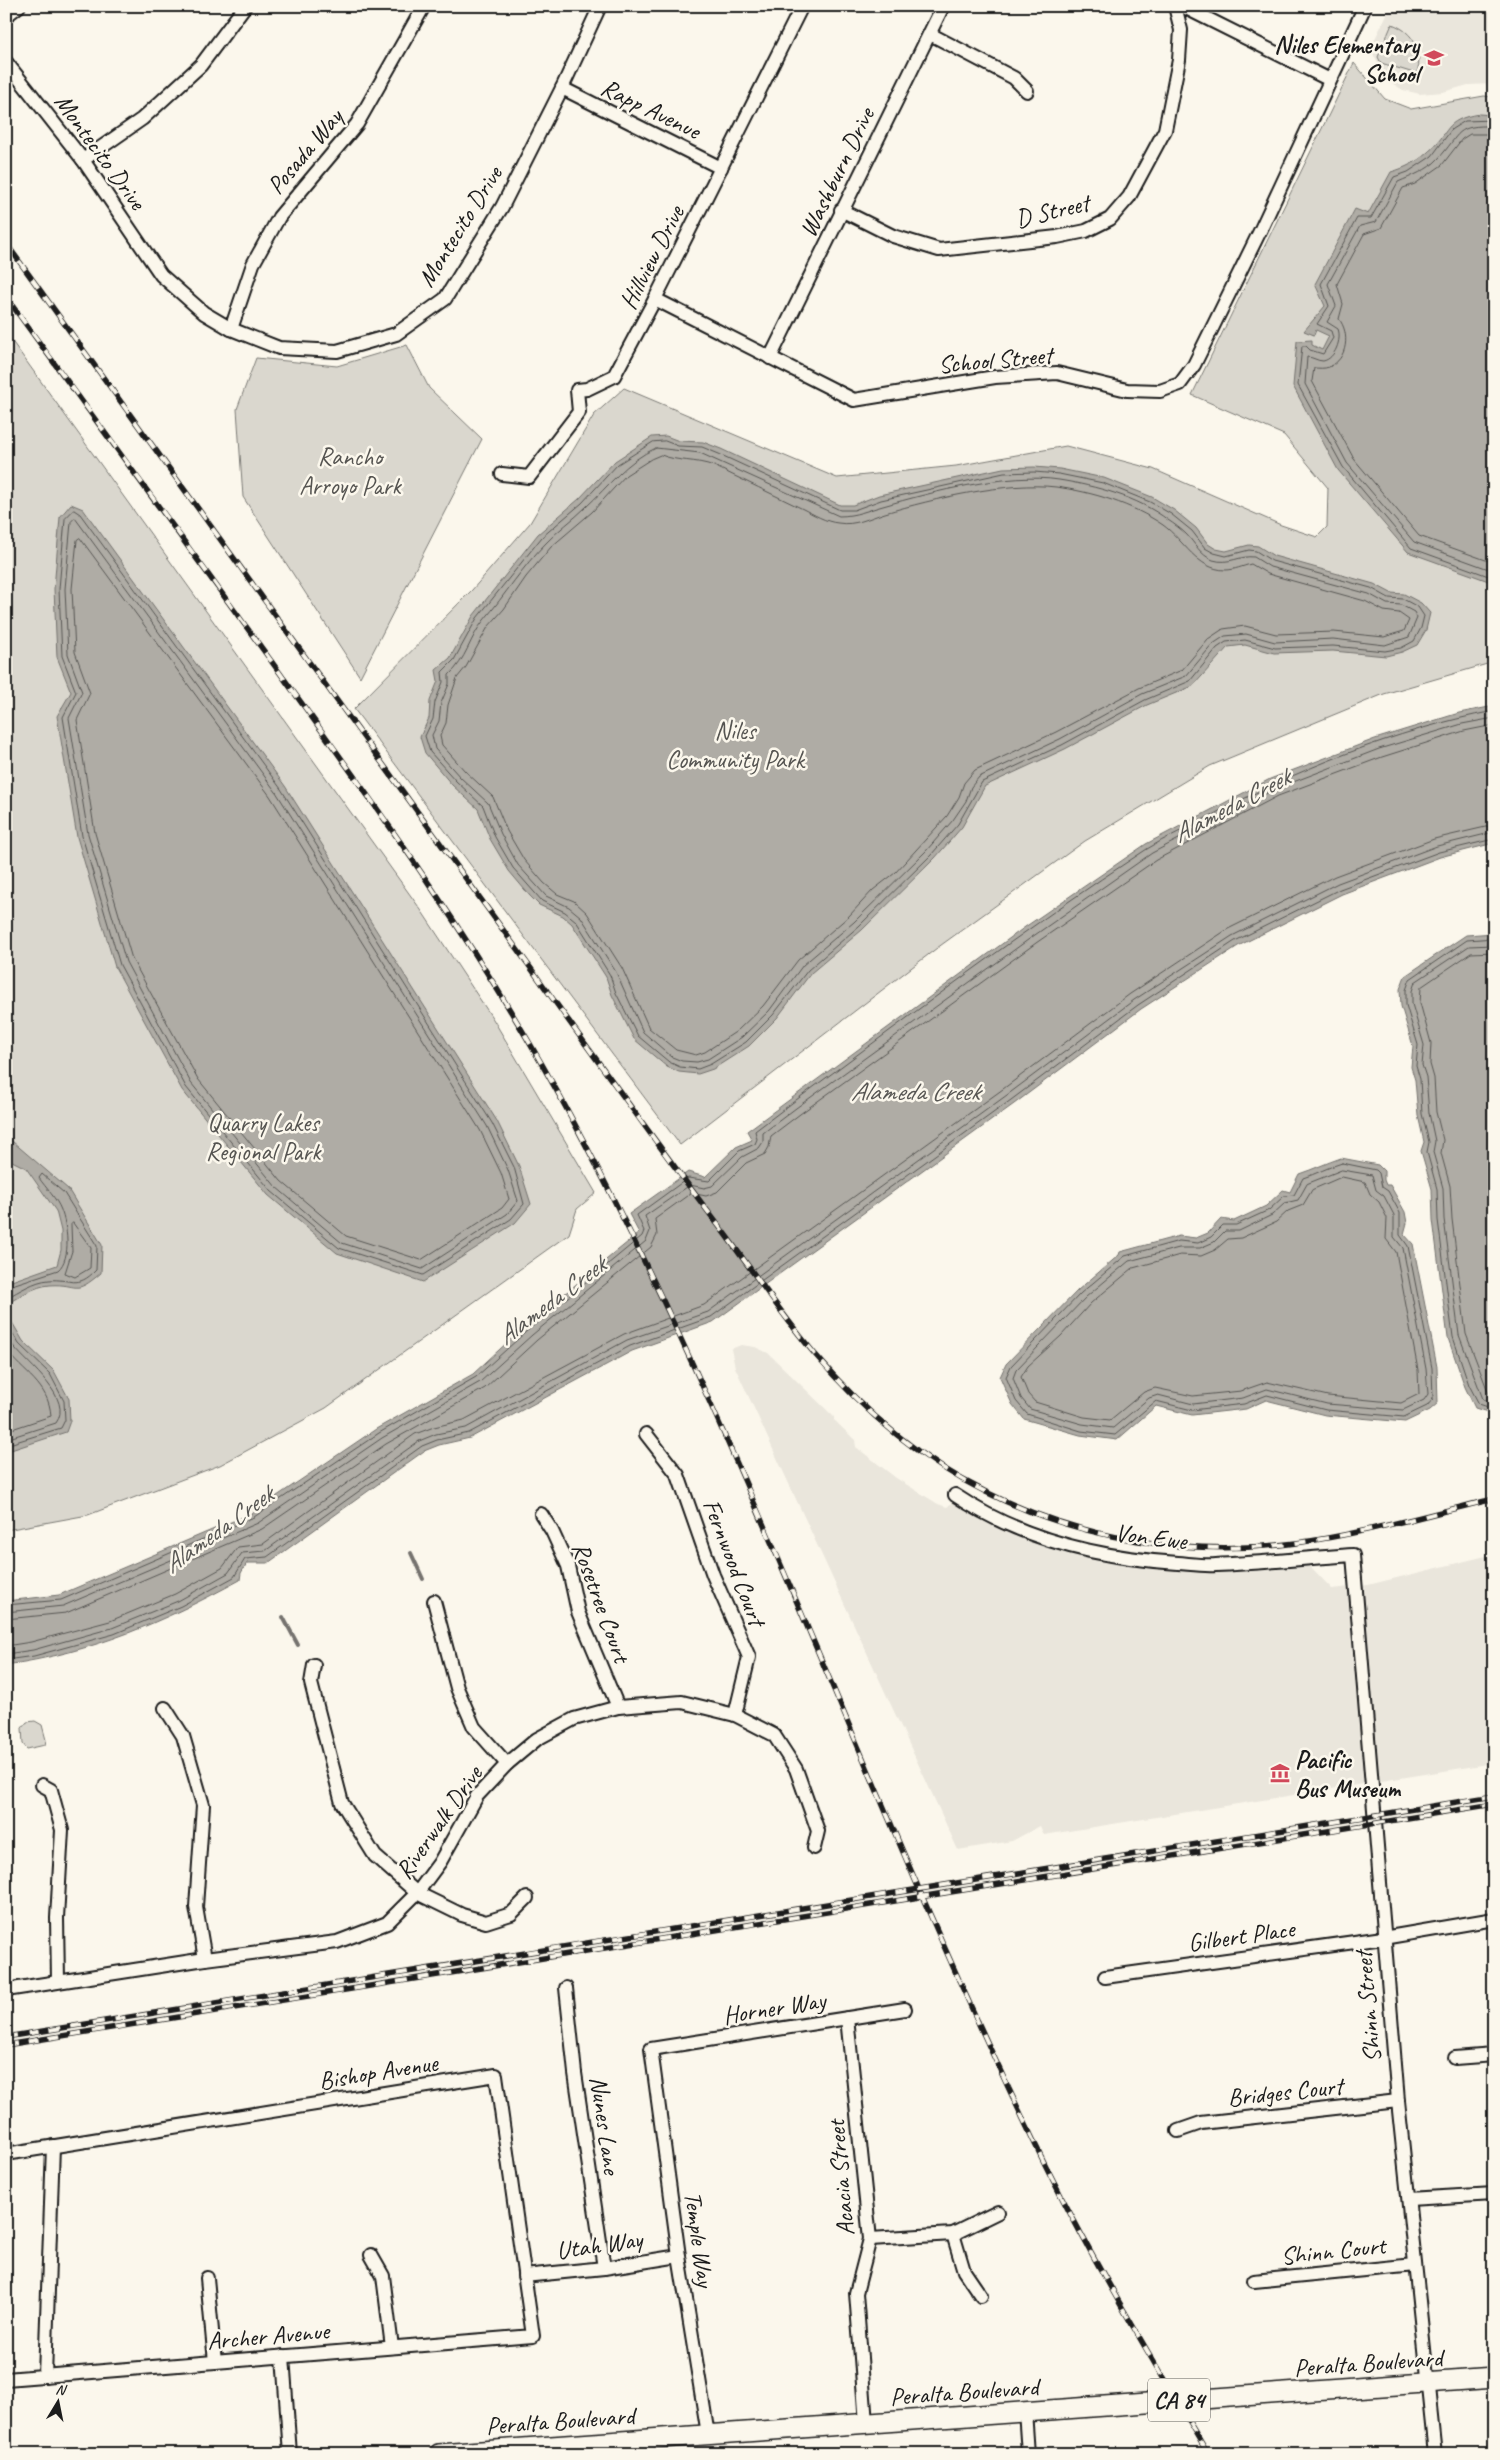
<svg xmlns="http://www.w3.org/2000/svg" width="1500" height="2460" font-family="Caveat,sans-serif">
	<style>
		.built { fill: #eae6dc }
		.green { fill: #dad7ce; stroke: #7b7a75 }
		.water { fill: #afaca5; stroke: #74726e }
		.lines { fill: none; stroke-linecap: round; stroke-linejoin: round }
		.shore { stroke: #575653; stroke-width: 1 }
		.stream { stroke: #74726e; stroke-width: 4 }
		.minor-casing { stroke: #1c1c1c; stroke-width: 16 }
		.primary-casing { stroke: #1c1c1c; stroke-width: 22 }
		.minor { stroke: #fbf7ec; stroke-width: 12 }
		.primary { stroke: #fbf7ec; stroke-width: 19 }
		.rail-casing { stroke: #1c1c1c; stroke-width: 5.5 }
		.rail { stroke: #fbf7ec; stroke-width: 4; stroke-dasharray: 11; stroke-linecap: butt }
		.labels { text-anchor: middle; stroke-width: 5; stroke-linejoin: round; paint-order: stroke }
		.shield { fill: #fbf7ec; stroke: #5f5e5a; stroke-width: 1 }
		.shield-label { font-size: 24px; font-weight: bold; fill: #1c1c1c }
		.poi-label { font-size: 25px; font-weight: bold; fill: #1c1c1c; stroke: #fbf7ec; text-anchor: end }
		.street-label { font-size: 25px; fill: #1c1c1c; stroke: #fbf7ec }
		.park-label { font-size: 25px; fill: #555451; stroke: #fbf7ec }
		.water-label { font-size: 26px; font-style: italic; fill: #575653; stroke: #fbf7ec }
	</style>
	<rect width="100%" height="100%" fill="#fbf7ec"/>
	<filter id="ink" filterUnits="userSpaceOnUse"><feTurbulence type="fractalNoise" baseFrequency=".02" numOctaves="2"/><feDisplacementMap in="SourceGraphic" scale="10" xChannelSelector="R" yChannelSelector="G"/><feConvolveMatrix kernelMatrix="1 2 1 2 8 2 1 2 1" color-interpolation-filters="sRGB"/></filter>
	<g filter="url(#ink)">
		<g class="built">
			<polygon points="1391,6 1494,6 1494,84 1468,85 1443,92 1420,94 1403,90 1387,80 1370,49"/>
			<polygon points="741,1345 755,1347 768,1353 834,1417 834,1420 855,1440 856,1447 896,1478 938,1504 947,1507 954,1501 1082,1554 1119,1563 1192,1571 1254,1571 1310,1566 1332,1589 1368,1585 1494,1554 1494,1763 1044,1835 1040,1826 1012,1841 958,1850 735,1367 731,1349"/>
		</g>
		<g class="green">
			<path d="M1392,24c22,8 31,27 25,50l-36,-11 -3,-6z"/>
			<polygon points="1354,63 1385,99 1411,109 1484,96 1494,97 1494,662 1384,694 1210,766 1085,841 937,948 680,1145 354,709 472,590 530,523 594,415 624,388 837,478 956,466 1066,446 1153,469 1281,525 1317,537 1327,527 1328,488 1284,435 1192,395"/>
			<polygon points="6,333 421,910 493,1019 596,1193 577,1209 569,1234 326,1408 220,1465 88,1515 6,1530"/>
			<polygon points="407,345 429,388 482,439 360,677 243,497 237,409 256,358 337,366"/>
			<polygon points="35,1721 42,1725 46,1740 45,1745 27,1749 23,1744 22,1728 27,1722"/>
		</g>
		<g class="water">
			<path d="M1479,114l15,1v468l-86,-31 -70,-82 -45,-84 4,-45 15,-1v5l10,5 7,-14 -13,-6 -2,5 -10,-4 21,-25 -10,-22 40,-75 13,5 23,-42c14,-4 26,-10 37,-20 23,-19 14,-32 51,-38z"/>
			<polygon points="666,436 679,441 703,442 721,449 840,505 853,505 879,495 1003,468 1034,467 1060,469 1104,478 1152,497 1174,510 1196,528 1208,544 1216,549 1226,551 1249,545 1258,546 1274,556 1374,584 1391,593 1404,594 1421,603 1430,613 1426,630 1417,645 1402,652 1386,656 1333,651 1274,653 1245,645 1228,647 1193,686 1147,705 1065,749 985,786 962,827 935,858 862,930 811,973 777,1018 749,1046 713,1069 698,1074 679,1072 667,1067 634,1039 612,995 606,977 572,924 563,916 539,905 530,896 509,871 490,839 478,809 452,785 425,753 420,737 429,718 430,701 438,681 436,670 450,658 473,616 538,534 579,499 615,461 652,437"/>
			<polygon points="71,504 83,509 285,786 497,1121 519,1166 531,1204 515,1223 423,1282 337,1253 268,1195 182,1090 115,967 77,837 57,716 71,692 57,657 54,589 60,517"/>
			<path d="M1494,706v137l-54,14 -98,37 -104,52 -97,63 -127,95 -301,218 -81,29 -162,87 -31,7 -15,6 -156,112h-21l-6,10 -1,7c-77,42 -146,72 -234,85v-64l53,-6 193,-82 124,-84 97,-55 52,-48 114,-93 -10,-19 59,-42 17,5 31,-30 16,-7 -5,-9 278,-204 121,-83 124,-65 105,-40 84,-26z"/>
			<polygon points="1494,933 1494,1414 1475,1408 1465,1387 1448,1338 1433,1220 1432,1189 1421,1151 1424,1142 1418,1115 1415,1080 1411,1067 1413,1046 1401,1006 1400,989 1405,976 1466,935"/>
			<path d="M6,1136l62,53 34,56 -1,28c-28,24 -22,10 -51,12 -16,1 -30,12 -44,19v-21l51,-18 4,-15v-19l-5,-20 -30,-43 -20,-10z"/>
			<path d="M1341,1158l37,7 6,6v9l2,5h4l15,27 2,11 -3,11 9,10 24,123 1,36 -8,7 -25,12 -80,-7 -59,-15 -20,9 -54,6 -36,-9 -39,34 -37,-5 -56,-16 -12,-15 -12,-27 6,-13 72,-74 41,-35 1,-3 59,-16 17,2 12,-5 13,-14 13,2 32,-15 17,-16 7,2 9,-18c15,-5 27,-11 42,-16z"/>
			<polygon points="6,1312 23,1341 54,1371 69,1399 70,1421 66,1432 11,1450 6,1450"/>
		</g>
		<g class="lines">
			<g class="shore">
				<polyline points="1494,120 1465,121 1452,129 1432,156 1408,172 1394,177 1371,218 1357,218 1321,284 1329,306 1317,324 1331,331 1333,338 1323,354 1310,350 1306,346 1302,346 1298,385 1343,467 1411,548 1494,578"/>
				<path d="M1494,126c-40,-1 -32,7 -56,33 -10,11 -26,17 -40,23l-22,40 -16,4 -32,58 8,22 -9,16 11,7c4,10 -3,30 -15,32 -6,0 -10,-4 -16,-4l-2,27 42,79 67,79 80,29"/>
				<path d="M1494,134h-24l-8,5 -20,26 -27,19 -12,4 -22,40 -17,6 -27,50 6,20 -4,15c11,14 9,40 -10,48 -5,2 -10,1 -15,1l-2,13 42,78 65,77 75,27"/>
				<polygon points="665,441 678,446 702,447 719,454 840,510 854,510 881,500 1004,473 1034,472 1059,474 1103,483 1150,502 1171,514 1192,531 1205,548 1214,553 1226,556 1249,550 1256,551 1272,561 1371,588 1389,598 1403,599 1418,607 1424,616 1421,628 1414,641 1401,648 1385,651 1333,646 1275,648 1245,640 1226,642 1217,648 1190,681 1145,700 1062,745 982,782 958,824 931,855 859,926 808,970 773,1015 746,1042 711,1064 698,1069 680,1067 669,1062 638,1036 616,993 610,975 576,921 565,912 542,901 513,868 495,837 483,806 456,781 430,752 425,736 433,719 435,702 443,682 442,672 454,660 477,618 542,537 582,503 618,464 653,442"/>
				<path d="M656,448l44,5 139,63c17,0 29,-6 44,-10 49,-14 127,-34 176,-26 37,6 79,17 109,40 6,4 13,9 18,14 9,9 14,21 27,26 16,5 27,-5 41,-3l16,10 99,27 18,10 14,1 13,7 3,6 -8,19 -24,8 -52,-6 -58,3 -29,-8 -21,2 -12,8 -27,32 -44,18 -82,45 -81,38 -8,10 -5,14 -13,19 -27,31 -72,71 -51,43 -34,46 -27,26 -34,22 -11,3 -15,-1 -10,-4 -29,-25 -27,-60 -35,-55 -12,-10 -23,-11 -28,-31 -17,-31 -13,-31 -28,-26 -25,-28 -3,-14 7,-14 2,-18 8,-19v-9c17,-15 21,-38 35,-55 21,-25 39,-54 62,-77 12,-13 27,-23 40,-36 23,-21 40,-46 70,-59z"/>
				<path d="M661,455c17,7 34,4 53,11 30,14 59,29 89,43 10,5 23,13 35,14 17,3 31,-5 47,-10 48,-14 123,-32 171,-26 37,5 76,17 107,38 21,15 34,45 63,45 8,0 17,-4 25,-6l17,10 97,27 19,10 15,2 10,7 -5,11 -20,6 -50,-5 -58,2 -31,-8 -22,3 -15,10 -26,31 -43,18 -83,44 -81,38 -11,13 -5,14 -12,19 -52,57 -22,17 -24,26 -51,44 -35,46 -26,25 -32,21 -9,3 -20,-5 -27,-22 -27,-60 -35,-55 -13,-12 -17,-7 -13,-11 -20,-23 -17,-29 -14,-34 -28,-26 -23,-26 -2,-9 6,-13 2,-18 9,-27 9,-11 22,-40 16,-18 22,-32 25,-30 41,-35 34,-37 25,-16z"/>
				<polygon points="74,510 80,514 281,789 492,1123 514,1167 524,1204 511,1219 423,1275 339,1248 271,1191 186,1087 120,965 82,836 63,717 76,692 62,656 59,589 65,519"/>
				<polygon points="75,518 276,792 487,1126 508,1170 518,1201 507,1214 422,1269 342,1243 276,1187 191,1083 126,962 88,834 69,718 82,692 68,654 65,589 71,522"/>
				<polygon points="80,538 270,796 480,1130 501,1173 509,1199 502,1208 421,1260 346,1236 281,1181 198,1079 132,959 95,833 77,720 90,693 75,652 72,589 77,540"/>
				<polyline points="1494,938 1467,940 1410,979 1406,990 1406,1005 1418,1045 1416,1066 1420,1079 1422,1114 1429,1142 1427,1152 1437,1189 1438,1220 1453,1337 1469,1385 1479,1404 1494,1409"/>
				<polyline points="1494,945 1469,946 1415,982 1412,991 1412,1004 1424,1045 1422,1065 1426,1077 1429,1113 1435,1141 1433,1152 1443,1188 1444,1219 1459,1335 1483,1399 1494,1403"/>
				<polyline points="1494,952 1471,953 1421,987 1420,1003 1431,1043 1430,1064 1434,1078 1436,1112 1443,1140 1441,1153 1450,1186 1452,1219 1466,1334 1489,1394 1494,1396"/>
				<path d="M1342,1163l34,7 3,3 3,14 6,4 12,22v22l8,11 24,122 1,31 -6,7 -23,11 -78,-7 -59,-15 -23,9 -52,6 -36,-9 -41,34 -34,-4 -54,-17 -11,-13 -10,-24 5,-11 70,-73 44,-37 54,-15 19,2 13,-6 12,-12h13l33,-15 15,-14 10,-1 9,-17c13,-4 25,-11 39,-15z"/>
				<polygon points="1342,1170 1372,1175 1376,1190 1384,1196 1394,1215 1394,1237 1403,1248 1426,1369 1428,1394 1424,1400 1403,1410 1327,1404 1267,1389 1243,1398 1193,1404 1158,1395 1149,1398 1113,1428 1082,1424 1030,1409 1021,1398 1013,1378 1016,1370 1086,1297 1129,1261 1179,1248 1200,1248 1214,1242 1225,1231 1239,1231 1272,1215 1285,1203 1298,1200 1307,1184"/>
				<polygon points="1342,1177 1365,1182 1370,1194 1379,1202 1387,1218 1386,1239 1396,1252 1418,1370 1419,1394 1401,1403 1328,1396 1267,1382 1241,1391 1193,1396 1155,1388 1144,1392 1110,1420 1084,1417 1035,1402 1028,1394 1021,1377 1028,1366 1061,1336 1091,1303 1133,1268 1180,1255 1201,1256 1215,1250 1228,1239 1241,1238 1276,1222 1288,1211 1303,1205 1312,1190"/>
				<polygon points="73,1223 91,1248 90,1268 75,1277 65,1273 72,1251 71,1225"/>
				<path d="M6,1287l52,-17c14,-12 9,-45 3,-60 -4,-11 -15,-22 -22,-32l3,-4 22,19 33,53 -1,24c-19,20 -25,8 -47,10 -15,1 -29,11 -43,18"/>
				<polyline points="6,1322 19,1344 50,1374 64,1401 65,1420 61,1428 6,1445"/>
				<path d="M6,1335c3,4 5,9 9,13 13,16 59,51 41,75l-50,16"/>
				<path d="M6,1350c17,23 43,34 45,66l-45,15"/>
				<path d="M6,1605l55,-5 193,-83 125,-84 97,-56 52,-47 114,-94 2,-5 -7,-16 51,-37 21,3 30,-30 16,-7 2,-5 -2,-8 37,-28c117,-86 233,-175 355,-254 19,-12 41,-21 61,-32 89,-47 186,-87 286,-106"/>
				<polyline points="6,1612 63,1606 258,1523 382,1438 480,1382 532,1335 646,1241 650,1231 645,1216 690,1185 704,1188 712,1186 742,1157 759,1148 763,1142 763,1133 796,1108 1032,937 1152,853 1275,789 1379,749 1462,724 1494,718"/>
				<polyline points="6,1619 66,1613 262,1529 386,1444 485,1388 537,1340 651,1247 657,1235 655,1219 691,1193 706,1196 717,1192 746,1163 765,1154 769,1147 771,1136 800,1114 1036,943 1156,860 1278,796 1382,757 1464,731 1494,725"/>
				<polyline points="6,1646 31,1642 110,1621 175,1594 222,1568 238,1547 263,1544 415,1434 434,1427 464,1420 624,1334 704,1305 1003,1089 1130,994 1228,929 1335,876 1434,839 1494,825"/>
				<polyline points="6,1654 33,1650 112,1628 178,1601 228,1573 242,1553 265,1551 419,1441 436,1434 466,1428 627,1340 708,1312 1007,1095 1134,1000 1232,936 1338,883 1437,846 1494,832"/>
				<polyline points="6,1660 34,1656 114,1634 181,1606 234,1577 245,1559 267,1557 422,1446 437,1440 469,1433 630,1346 711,1317 1011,1100 1138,1005 1235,941 1340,889 1439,852 1494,839"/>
			</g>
			<g class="stream">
				<polyline points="411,1553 423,1579"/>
				<polyline points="283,1617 298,1645"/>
			</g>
			<defs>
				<g id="minor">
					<polyline points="1182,6 1330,80"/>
					<polyline points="6,16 19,6"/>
					<polyline points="930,34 1014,78 1027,91"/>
					<polyline points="6,62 83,160 161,275 204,313 231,329 279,348 337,351 396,334 445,299 502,207 562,88 600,6"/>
					<polyline points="562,88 721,168"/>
					<polyline points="83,160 142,119 201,65 245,6"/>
					<polyline points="841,210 893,236 939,250 1057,237 1086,231 1110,219 1129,197 1165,130 1179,60 1181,30 1175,6"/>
					<polyline points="655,299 854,400 995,377 1057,373 1127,390 1160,391 1180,384 1194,365 1261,229 1365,6"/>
					<polyline points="231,329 253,264 279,217 357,124 424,6"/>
					<polyline points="770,358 943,6"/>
					<polyline points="502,474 529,477 579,412 577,390 587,389 614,376 655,299 802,6"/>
					<polyline points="646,1434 678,1475 713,1575 749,1657 735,1715"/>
					<path d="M955,1495c65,44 146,63 223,68 13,1 26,3 38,2 46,-2 91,-7 137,-10l45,546 37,353"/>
					<polyline points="541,1514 552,1531 568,1566 578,1612 618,1707"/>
					<polyline points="434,1601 457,1688 474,1727 507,1764"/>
					<polyline points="314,1665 311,1683 342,1803 375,1856 417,1893 462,1915 486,1922 511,1914 527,1898"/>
					<polyline points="165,1708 183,1736 203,1805 196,1907 205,1959"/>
					<polyline points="42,1785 51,1790 62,1830 57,1918 58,1981"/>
					<polyline points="1105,1977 1383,1938 1494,1919"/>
					<polyline points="566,1988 575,2073 604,2268"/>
					<polyline points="6,1990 205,1959 337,1942 387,1923 417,1893 440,1862 477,1796 507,1764 537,1739 574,1719 618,1707 682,1702 735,1715 774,1735 796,1769 818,1831 814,1848"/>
					<polyline points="847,2018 870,2239 856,2293 866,2423"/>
					<polyline points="1455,2058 1494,2055"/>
					<polyline points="1178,2131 1201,2123 1398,2101"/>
					<polyline points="6,2154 496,2075 533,2336 6,2379"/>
					<polyline points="1409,2199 1494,2194"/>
					<polyline points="953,2234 964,2271 981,2296"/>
					<polyline points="870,2239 953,2234 998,2212"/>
					<polyline points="371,2255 383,2276 392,2347"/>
					<polyline points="524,2276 604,2268 679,2256"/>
					<polyline points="207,2278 215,2362"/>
					<polyline points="1254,2281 1415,2265"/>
					<polyline points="283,2356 290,2454"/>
					<polyline points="45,2376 53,2146"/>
					<polyline points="1025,2411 1028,2454"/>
					<polyline points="708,2434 679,2256 651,2049 905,2009"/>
				</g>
				<polyline id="primary" points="439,2454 1494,2378"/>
			</defs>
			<use href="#minor" class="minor-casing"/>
			<use href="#primary" class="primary-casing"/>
			<use href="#minor" class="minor"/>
			<use href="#primary" class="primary"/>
			<defs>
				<g id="rail">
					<path d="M6,243c175,242 349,483 524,724 64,89 128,179 195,267 29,39 57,81 89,119 48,57 105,106 172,139 96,48 204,65 310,51 67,-9 133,-29 198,-44"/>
					<path d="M6,297c91,124 181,248 271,372 105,145 210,290 294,448 174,326 296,677 456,1010 53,113 118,220 181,327"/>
					<polyline points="6,2037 1494,1796"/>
					<polyline points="6,2045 1494,1804"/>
				</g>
			</defs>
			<use href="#rail" class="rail-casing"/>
			<use href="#rail" class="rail"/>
		</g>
	</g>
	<defs>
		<symbol id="school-bare" viewBox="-9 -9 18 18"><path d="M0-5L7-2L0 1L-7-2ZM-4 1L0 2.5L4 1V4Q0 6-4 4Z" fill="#d1495b" stroke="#fbf7ec" stroke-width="2.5" paint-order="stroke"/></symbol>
		<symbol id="museum-bare" viewBox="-9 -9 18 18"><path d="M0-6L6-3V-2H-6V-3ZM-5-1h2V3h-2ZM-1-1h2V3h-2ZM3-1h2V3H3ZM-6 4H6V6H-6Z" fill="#d1495b" stroke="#fbf7ec" stroke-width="2.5" paint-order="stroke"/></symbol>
	</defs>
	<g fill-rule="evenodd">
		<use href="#school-bare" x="1420" y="44" width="28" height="28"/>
		<use href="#museum-bare" x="1266" y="1759" width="28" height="28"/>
	</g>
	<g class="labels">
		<rect class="shield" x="1148" y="2378.5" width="62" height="43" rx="4"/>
		<g class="shield-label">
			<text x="1179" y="2408">CA 84</text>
		</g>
		<g class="poi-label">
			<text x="1419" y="53">Niles Elementary<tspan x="1419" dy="29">School</tspan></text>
			<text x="1295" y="1768" text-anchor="start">Pacific<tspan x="1295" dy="29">Bus Museum</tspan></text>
		</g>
		<g class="street-label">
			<text transform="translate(651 108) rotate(26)" y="9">Rapp Avenue</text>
			<text transform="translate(101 151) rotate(54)" y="9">Montecito Drive</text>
			<text transform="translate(304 151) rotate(-50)" y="9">Posada Way</text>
			<text transform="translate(836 172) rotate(-64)" y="9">Washburn Drive</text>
			<text transform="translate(1052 210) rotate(-13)" y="9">D Street</text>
			<text transform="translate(459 226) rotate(-58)" y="9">Montecito Drive</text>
			<text transform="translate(651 257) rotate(-63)" y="9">Hillview Drive</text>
			<text transform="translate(995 359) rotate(-5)" y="9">School Street</text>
			<text transform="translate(1151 1536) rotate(7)" y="9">Von Ewe</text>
			<text transform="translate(735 1562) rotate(69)" y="9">Fernwood Court</text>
			<text transform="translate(602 1602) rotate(70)" y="9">Rosetree Court</text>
			<text transform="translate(438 1822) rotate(-55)" y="9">Riverwalk Drive</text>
			<text transform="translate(1241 1935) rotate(-8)" y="9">Gilbert Place</text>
			<text transform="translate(774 2007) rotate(-9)" y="9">Horner Way</text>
			<text transform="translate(1367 2007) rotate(-95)" y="9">Shinn Street</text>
			<text transform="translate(378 2071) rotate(-9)" y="9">Bishop Avenue</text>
			<text transform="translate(1285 2091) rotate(-6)" y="9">Bridges Court</text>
			<text transform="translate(606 2125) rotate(82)" y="9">Nunes Lane</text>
			<text transform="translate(840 2178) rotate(-95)" y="9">Acacia Street</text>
			<text transform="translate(700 2239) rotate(82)" y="9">Temple Way</text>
			<text transform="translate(599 2244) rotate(-8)" y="9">Utah Way</text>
			<text transform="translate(1333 2250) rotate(-6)" y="9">Shinn Court</text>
			<text transform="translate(268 2335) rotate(-5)" y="9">Archer Avenue</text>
			<text transform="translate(1368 2362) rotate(-4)" y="9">Peralta Boulevard</text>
			<text transform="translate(964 2391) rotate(-4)" y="9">Peralta Boulevard</text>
			<text transform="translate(560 2420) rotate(-4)" y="9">Peralta Boulevard</text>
		</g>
		<g class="park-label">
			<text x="350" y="465">Rancho<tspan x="350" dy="29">Arroyo Park</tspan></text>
			<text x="735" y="739">Niles<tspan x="735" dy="29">Community Park</tspan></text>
			<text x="263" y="1131">Quarry Lakes<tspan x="263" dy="29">Regional Park</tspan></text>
		</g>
		<g class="water-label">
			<text transform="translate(1231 805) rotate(-28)" y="9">Alameda Creek</text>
			<text x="915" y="1100">Alameda Creek</text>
			<text transform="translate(551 1300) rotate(-37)" y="9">Alameda Creek</text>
			<text transform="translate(218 1529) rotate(-36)" y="9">Alameda Creek</text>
		</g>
	</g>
	<rect width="1500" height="2460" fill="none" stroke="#fbf7ec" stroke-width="25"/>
	<rect x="12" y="12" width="1475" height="2435" fill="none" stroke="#1c1c1c" stroke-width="2" filter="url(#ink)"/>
	<g transform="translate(58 2402) rotate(10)" stroke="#fbf7ec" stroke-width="4" paint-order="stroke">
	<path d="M0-4L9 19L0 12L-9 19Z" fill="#1c1c1c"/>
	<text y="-8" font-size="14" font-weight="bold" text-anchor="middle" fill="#1c1c1c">N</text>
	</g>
</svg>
